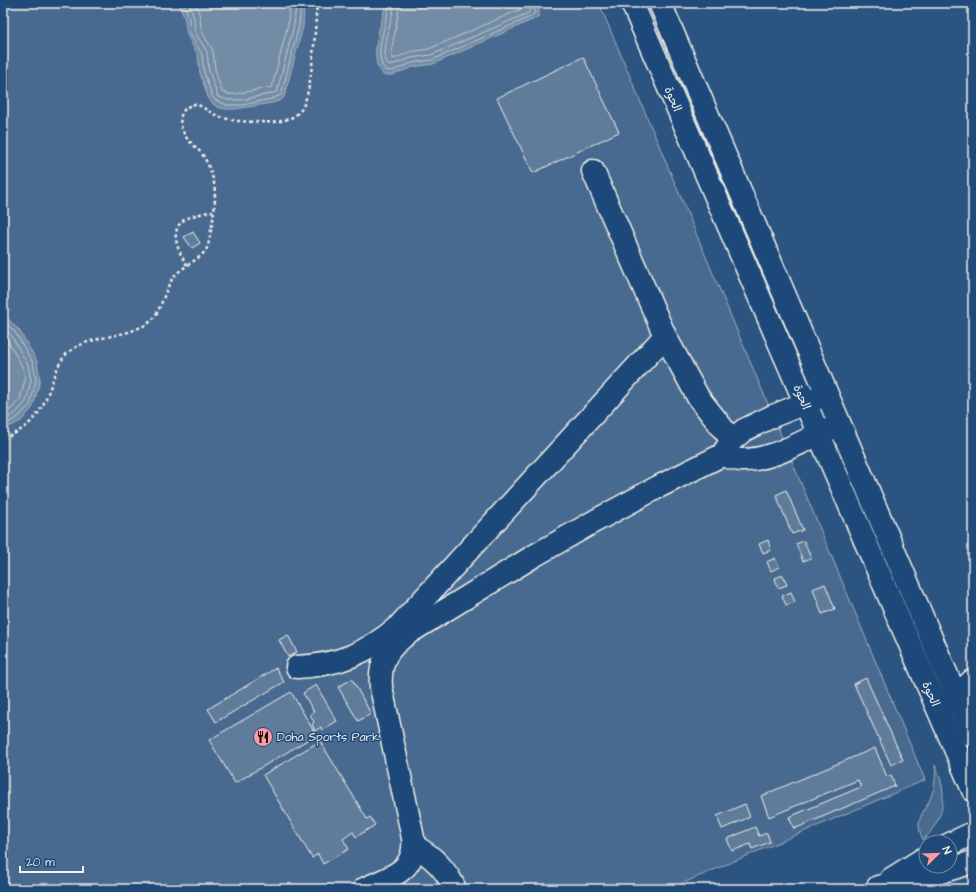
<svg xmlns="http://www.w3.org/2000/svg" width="976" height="892" font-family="'Architects Daughter','Playpen Sans Arabic',sans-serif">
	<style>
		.green { fill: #496b90; stroke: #9eaebc }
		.water { fill: #738ca6; stroke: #a7b4c0 }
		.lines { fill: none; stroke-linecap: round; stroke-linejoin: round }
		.shore { stroke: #c0c9ce; stroke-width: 1 }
		.building { fill: #5e7b9a; stroke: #f4f1e8 }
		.minor-casing { stroke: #f4f1e8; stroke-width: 25 }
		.path { stroke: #f4f1e8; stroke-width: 2.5; stroke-dasharray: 3 3; stroke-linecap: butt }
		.minor { stroke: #1f4a7a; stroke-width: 22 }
		.labels { text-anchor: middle; stroke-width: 3; stroke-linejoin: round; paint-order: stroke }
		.street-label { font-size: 12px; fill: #f4f1e8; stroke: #1f4a7a }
		.poi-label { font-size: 12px; fill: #f4f1e8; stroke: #1f4a7a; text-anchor: start }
	</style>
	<rect width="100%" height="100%" fill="#2c5481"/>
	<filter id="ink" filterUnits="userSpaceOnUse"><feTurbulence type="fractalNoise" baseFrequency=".025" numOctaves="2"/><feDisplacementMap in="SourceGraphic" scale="8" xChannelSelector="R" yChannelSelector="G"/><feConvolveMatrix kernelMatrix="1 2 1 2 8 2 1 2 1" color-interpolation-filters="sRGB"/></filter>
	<g filter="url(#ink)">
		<g class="green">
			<polygon points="3,3 599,3 773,416 925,780 669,889 3,889"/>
			<path d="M935,765c13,27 11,53 -12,75 -9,-20 -1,-24 7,-41 5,-11 6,-23 5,-34z"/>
		</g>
		<g class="water">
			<polygon points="179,3 304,3 303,27 284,97 281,100 272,103 235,109 226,109 217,107 212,103 208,97 200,73 198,55 187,35 185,20"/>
			<path d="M386,3h151l2,7v6l-7,4 -99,44 -20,3 -21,8h-9c-1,-3 -4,-6 -5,-8 -7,-16 4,-47 8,-64z"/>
			<polygon points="3,314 19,330 37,361 40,380 33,407 21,421 3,430"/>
		</g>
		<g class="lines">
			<g class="shore">
				<polyline points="184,3 189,19 190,34 202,54 204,72 212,96 215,100 227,105 242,105 271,99 281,95 299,26 301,3"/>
				<polyline points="189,3 194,18 195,32 207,52 209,71 218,97 228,100 241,100 270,94 277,92 294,25 296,3"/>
				<polyline points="195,3 200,16 201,30 213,51 215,69 222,92 229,94 235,94 272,87 288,24 290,3"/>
				<path d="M389,3c-1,20 -17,50 -4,67l7,1 20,-8 20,-3 98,-43 5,-4 -1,-10"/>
				<path d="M394,3c0,14 -16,52 -5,63l22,-8 20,-3 97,-42 2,-3 -2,-7"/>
				<polyline points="400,3 391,54 393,59 410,52 429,49 521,9 522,3"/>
				<polyline points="3,320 15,332 33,363 36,380 30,405 18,417 3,426"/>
				<polyline points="3,327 11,335 28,365 31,380 26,402 15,414 3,420"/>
				<polyline points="3,335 7,339 23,368 25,380 20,399 11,409 3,414"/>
			</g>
		</g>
		<g class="building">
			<polygon points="583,57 619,132 533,173 497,98"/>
			<polygon points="193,232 200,243 192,248 184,237"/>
			<polygon points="786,490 803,530 792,534 776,495"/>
			<polygon points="768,540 771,550 763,553 759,544"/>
			<polygon points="804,541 811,558 803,561 796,544"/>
			<polygon points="775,558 779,567 771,571 767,562"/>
			<polygon points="783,575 787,585 778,588 775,578"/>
			<polygon points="825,584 835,609 822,614 813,589"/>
			<polygon points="791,592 795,602 786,605 782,596"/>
			<polygon points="288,635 297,652 288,657 279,640"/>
			<polygon points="276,668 284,682 216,722 208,709"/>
			<polygon points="866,678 903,760 891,765 854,684"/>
			<polygon points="352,679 371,714 358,721 338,687"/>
			<polygon points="316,685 337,721 322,730 321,727 315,731 312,724 314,722 310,714 314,712 303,693"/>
			<polygon points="291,692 316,735 235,783 209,740"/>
			<polygon points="320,741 367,819 370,817 375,825 356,837 353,832 343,839 349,849 323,864 318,854 312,858 263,775"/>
			<polygon points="875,748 887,777 891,775 895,786 794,829 789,817 861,787 858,780 769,817 761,796"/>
			<polygon points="745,804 750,817 722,829 717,816"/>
			<polygon points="755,827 759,836 767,833 770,842 752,849 750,844 732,851 727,839"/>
		</g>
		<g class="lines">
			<defs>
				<g id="minor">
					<polyline points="632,3 973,790"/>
					<polyline points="660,3 973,736"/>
					<polyline points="593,171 665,336 698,397 732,440"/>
					<path d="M722,455c6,2 12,4 18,5 31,1 63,-19 90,-31"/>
					<path d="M297,667c42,-2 70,-14 102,-41l266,-290"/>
					<polyline points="944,702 956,696 973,680"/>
					<polyline points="950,844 973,833"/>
					<path d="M414,846c19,10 32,23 41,43"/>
					<polyline points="891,879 926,857"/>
					<polyline points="878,887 928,876 973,862"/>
					<path d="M364,889c25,-12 53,-17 49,-51l-32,-151c-2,-27 7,-40 29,-55l122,-75 63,-36 63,-34 64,-32 10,-15 12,-10 29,-14 45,-18"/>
				</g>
			</defs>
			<use href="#minor" class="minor-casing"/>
			<g class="path">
				<path d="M187,265c-8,-12 -19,-34 -3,-45 8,-5 20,-7 29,-9"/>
				<path d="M3,439c30,-13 39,-26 49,-57 4,-10 8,-24 18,-31 20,-15 49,-13 71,-24 3,-1 8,-4 10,-6 11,-11 13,-31 22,-43 8,-12 27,-17 34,-30 2,-5 3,-12 4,-18 3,-13 6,-37 2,-51 -2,-7 -5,-15 -9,-22 -5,-8 -13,-13 -18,-20 -9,-14 -8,-30 10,-33 8,3 14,9 22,12 12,5 29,6 42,6 14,1 30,0 40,-11 13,-14 15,-86 17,-108"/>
			</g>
			<use href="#minor" class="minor"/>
		</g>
	</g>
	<defs>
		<symbol id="restaurant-disc" viewBox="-11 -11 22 22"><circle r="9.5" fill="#ff9aa2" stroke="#1f4a7a"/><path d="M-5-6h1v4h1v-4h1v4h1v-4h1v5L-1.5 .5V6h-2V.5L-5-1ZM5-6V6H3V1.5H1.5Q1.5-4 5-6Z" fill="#111"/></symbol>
	</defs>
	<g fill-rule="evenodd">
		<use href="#restaurant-disc" x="252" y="726" width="22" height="22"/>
	</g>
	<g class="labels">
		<g class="street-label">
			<text transform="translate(673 99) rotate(67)" y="4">الحوة</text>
			<text transform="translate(802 397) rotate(67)" y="4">الحوة</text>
			<text transform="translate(931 694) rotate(66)" y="4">الحوة</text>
		</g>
		<g class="poi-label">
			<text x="277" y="741">Doha Sports Park</text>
		</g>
	</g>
	<rect width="976" height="892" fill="none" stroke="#1f4a7a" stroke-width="16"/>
	<rect x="8" y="8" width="960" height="876" fill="none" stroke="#f4f1e8" stroke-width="1.5" filter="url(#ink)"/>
	<g transform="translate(938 854) rotate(67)"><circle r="19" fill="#1f4a7a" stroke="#748da6"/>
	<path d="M0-3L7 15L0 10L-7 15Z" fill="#ff9aa2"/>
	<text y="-6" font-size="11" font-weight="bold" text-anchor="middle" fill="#f4f1e8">N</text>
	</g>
	<path d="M20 866v6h63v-6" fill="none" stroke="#f4f1e8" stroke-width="2"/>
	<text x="26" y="866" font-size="12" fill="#f4f1e8" stroke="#1f4a7a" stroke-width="3" paint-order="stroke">20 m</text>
</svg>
